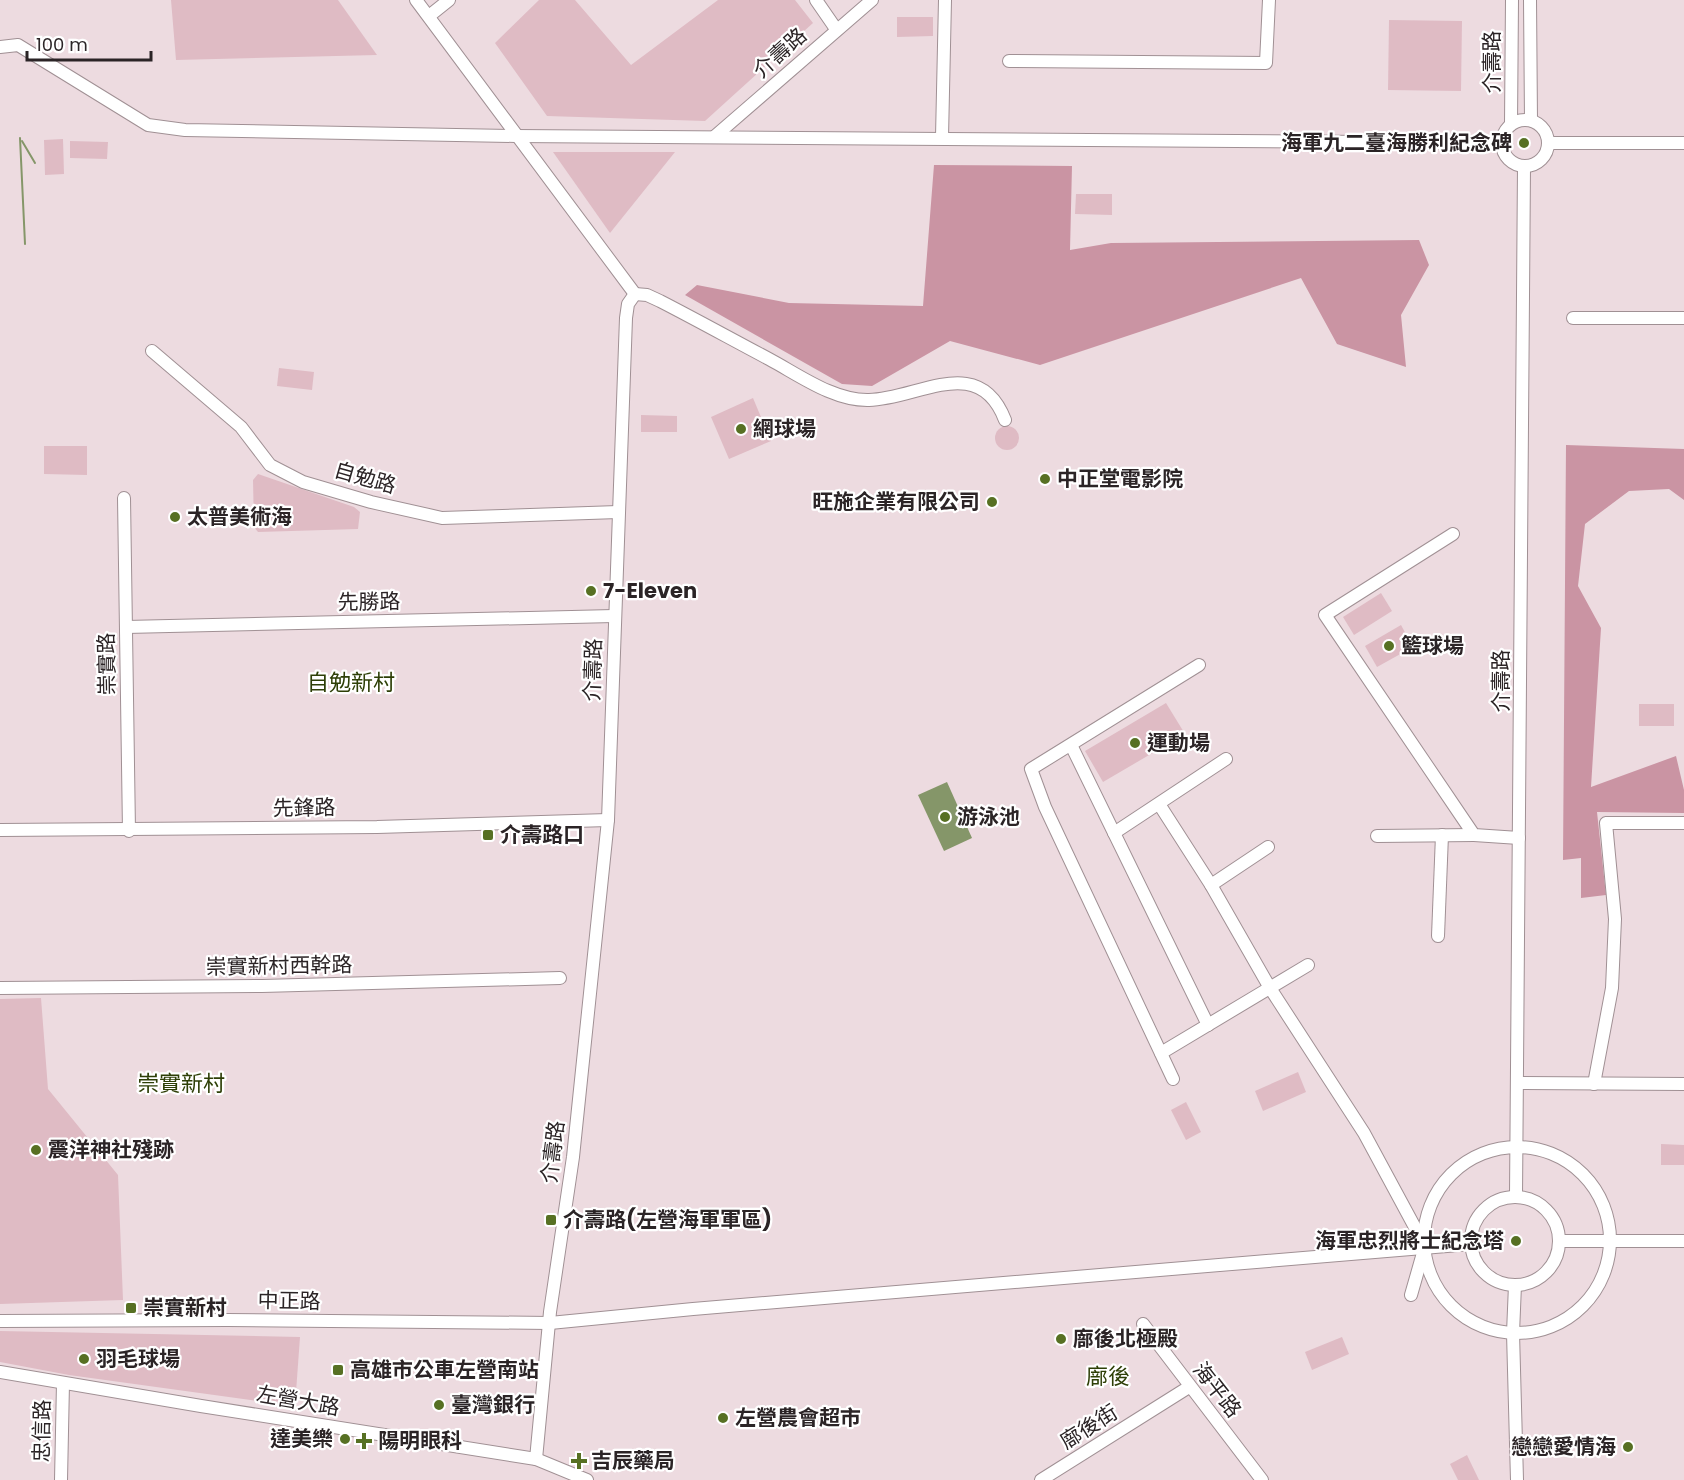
<svg xmlns="http://www.w3.org/2000/svg" width="1684" height="1480" font-family="Poppins,'Noto Sans TC',sans-serif">
	<style>
		.green { fill: #dfbbc4 }
		.forest { fill: #ca94a3 }
		.water { fill: #859669 }
		.lines { fill: none; stroke-linecap: round; stroke-linejoin: round }
		.stream { stroke: #859669; stroke-width: 2 }
		.minor-casing { stroke: #a09094; stroke-width: 14 }
		.minor { stroke: #fff; stroke-width: 12 }
		.poi-dot { fill: #577023; stroke: #fff; stroke-width: 2 }
		.labels { text-anchor: middle; stroke-width: 4.5; stroke-linejoin: round; paint-order: stroke }
		.street-label { font-size: 21px; fill: #2b2426; stroke: #fff }
		.poi-label { font-size: 21px; font-weight: bold; fill: #2b2426; stroke: #fff; text-anchor: start }
		.neighbourhood-label { font-size: 22px; fill: #2e3f07; stroke: #fff }
	</style>
	<rect width="100%" height="100%" fill="#eddbe0"/>
	<g class="green">
		<polygon points="171,0 338,0 377,55 176,60"/>
		<polygon points="539,0 575,0 631,65 718,0 795,0 813,23 705,121 547,116 495,43"/>
		<polygon points="933,17 933,36 897,37 897,17"/>
		<polygon points="1389,20 1462,21 1461,91 1388,90"/>
		<polygon points="63,139 64,174 45,175 44,140"/>
		<polygon points="70,141 108,142 107,159 70,158"/>
		<polygon points="553,152 675,152 610,233"/>
		<polygon points="1076,194 1112,194 1112,215 1075,214"/>
		<polygon points="279,368 314,372 312,390 277,386"/>
		<polygon points="753,398 771,441 729,459 711,417"/>
		<polygon points="641,415 677,416 677,432 641,432"/>
		<circle cx="1007" cy="438" r="12"/>
		<polygon points="44,446 87,446 87,475 44,474"/>
		<polygon points="258,474 354,507 360,512 358,529 258,532 254,527 253,480"/>
		<polygon points="1381,593 1392,611 1354,635 1343,617"/>
		<polygon points="1401,625 1413,647 1377,667 1365,646"/>
		<polygon points="1166,703 1185,734 1103,782 1085,751"/>
		<rect x="1639" y="704" width="35" height="22"/>
		<polygon points="41,998 48,1089 118,1175 123,1300 0,1304 0,999"/>
		<polygon points="1298,1072 1306,1092 1263,1111 1255,1091"/>
		<polygon points="1186,1102 1201,1132 1186,1140 1171,1110"/>
		<polygon points="1661,1144 1684,1145 1684,1165 1661,1165"/>
		<polygon points="0,1331 300,1337 295,1406 69,1375 0,1362"/>
		<polygon points="1342,1337 1349,1354 1312,1370 1305,1352"/>
		<polygon points="1467,1455 1479,1480 1458,1480 1450,1464"/>
	</g>
	<g class="forest">
		<polygon points="934,165 1072,166 1070,250 1111,243 1419,240 1429,265 1401,315 1406,367 1337,344 1301,278 1040,365 950,341 872,386 842,384 685,295 697,285 789,303 923,306"/>
		<polygon points="1566,445 1684,449 1684,500 1669,489 1629,491 1585,524 1578,586 1601,628 1591,787 1676,756 1684,790 1684,813 1597,812 1606,895 1581,898 1581,858 1563,860"/>
	</g>
	<polygon class="water" points="947,782 972,838 944,851 918,795"/>
	<g class="lines">
		<g class="stream">
			<polyline points="20,138 25,244"/>
			<polyline points="22,141 35,163"/>
		</g>
		<defs>
			<g id="minor">
				<polyline points="416,0 635,294"/>
				<polyline points="816,0 836,29"/>
				<polyline points="1530,0 1531,120"/>
				<polyline points="429,16 449,0"/>
				<polyline points="0,47 18,45 148,125 185,130 515,136 1501,143"/>
				<polyline points="1009,61 1266,63 1269,0"/>
				<circle cx="1525" cy="143" r="23"/>
				<polyline points="1511,124 1512,0"/>
				<polyline points="714,137 872,0"/>
				<polyline points="942,137 945,0"/>
				<polyline points="1548,143 1684,143"/>
				<path d="M635,294l12,1 13,6c37,19 73,39 109,58 30,16 65,42 100,41 49,-1 110,-48 136,20"/>
				<polyline points="1573,318 1684,318"/>
				<polyline points="152,351 241,427 270,465 303,482 371,502 442,518 618,512"/>
				<polyline points="124,498 129,831"/>
				<polyline points="1453,534 1325,615 1474,835 1519,838"/>
				<polyline points="126,627 614,616"/>
				<polyline points="1071,745 1208,1025"/>
				<polyline points="1159,804 1211,885 1270,988 1364,1133 1425,1246 1411,1295"/>
				<polyline points="0,830 377,827 608,820"/>
				<polyline points="1114,833 1226,759"/>
				<polyline points="1377,836 1474,835"/>
				<polyline points="1211,885 1268,847"/>
				<polyline points="1438,936 1442,835"/>
				<polyline points="0,988 262,986 560,978"/>
				<polyline points="1161,1053 1308,965"/>
				<polyline points="1173,1079 1045,807 1031,769 1199,665"/>
				<polyline points="1518,1083 1684,1084"/>
				<polyline points="1594,1084 1612,988 1615,919 1606,823 1684,823"/>
				<circle cx="1517" cy="1240" r="93"/>
				<polyline points="1516,1196 1524,167"/>
				<circle cx="1515" cy="1241" r="44"/>
				<polyline points="1559,1241 1684,1241"/>
				<polyline points="1515,1285 1513,1333 1517,1480"/>
				<polyline points="0,1321 227,1320 550,1323 693,1309 1471,1244"/>
				<polyline points="1143,1324 1262,1480"/>
				<polyline points="0,1372 201,1406 536,1459 587,1480"/>
				<polyline points="536,1459 550,1312 573,1157 608,820 626,318 628,304 635,294"/>
				<polyline points="61,1480 63,1383"/>
				<polyline points="1041,1480 1189,1387"/>
			</g>
		</defs>
		<use href="#minor" class="minor-casing"/>
		<use href="#minor" class="minor"/>
	</g>
	<g class="poi-dot">
		<circle cx="1524" cy="143" r="6"/>
		<circle cx="741" cy="429" r="6"/>
		<circle cx="1045" cy="479" r="6"/>
		<circle cx="992" cy="502" r="6"/>
		<circle cx="175" cy="517" r="6"/>
		<circle cx="591" cy="591" r="6"/>
		<circle cx="1389" cy="646" r="6"/>
		<circle cx="1135" cy="743" r="6"/>
		<circle cx="945" cy="817" r="6"/>
		<rect x="482" y="829" width="12" height="12" rx="3"/>
		<circle cx="36" cy="1150" r="6"/>
		<rect x="545" y="1214" width="12" height="12" rx="3"/>
		<circle cx="1516" cy="1241" r="6"/>
		<rect x="125" y="1302" width="12" height="12" rx="3"/>
		<circle cx="1061" cy="1339" r="6"/>
		<circle cx="84" cy="1359" r="6"/>
		<rect x="332" y="1364" width="12" height="12" rx="3"/>
		<circle cx="439" cy="1405" r="6"/>
		<circle cx="723" cy="1418" r="6"/>
		<circle cx="345" cy="1439" r="6"/>
		<path d="M361 1432h6v6h6v6h-6v6h-6v-6h-6v-6h6z"/>
		<circle cx="1628" cy="1447" r="6"/>
		<path d="M576 1452h6v6h6v6h-6v6h-6v-6h-6v-6h6z"/>
	</g>
	<g class="labels">
		<g class="street-label">
			<text transform="translate(780 53) rotate(-42)" y="7">介壽路</text>
			<text transform="translate(1492 62) rotate(-90)" y="7">介壽路</text>
			<text transform="translate(365 478) rotate(16)" y="7">自勉路</text>
			<text transform="translate(369 602) rotate(-1)" y="7">先勝路</text>
			<text transform="translate(107 664) rotate(-91)" y="7">崇實路</text>
			<text transform="translate(593 670) rotate(-88)" y="7">介壽路</text>
			<text transform="translate(1501 681) rotate(-90)" y="7">介壽路</text>
			<text transform="translate(304 808) rotate(-1)" y="7">先鋒路</text>
			<text transform="translate(279 966) rotate(-1)" y="7">崇實新村西幹路</text>
			<text transform="translate(553 1152) rotate(-83)" y="7">介壽路</text>
			<text transform="translate(289 1301) rotate(1)" y="7">中正路</text>
			<text transform="translate(1217 1390) rotate(52)" y="7">海平路</text>
			<text transform="translate(298 1401) rotate(10)" y="7">左營大路</text>
			<text transform="translate(1089 1427) rotate(-32)" y="7">廍後街</text>
			<text transform="translate(42 1431) rotate(-89)" y="7">忠信路</text>
		</g>
		<g class="poi-label">
			<text x="1512" y="150" text-anchor="end">海軍九二臺海勝利紀念碑</text>
			<text x="753" y="436">網球場</text>
			<text x="1057" y="486">中正堂電影院</text>
			<text x="980" y="509" text-anchor="end">旺施企業有限公司</text>
			<text x="187" y="524">太普美術海</text>
			<text x="603" y="598">7-Eleven</text>
			<text x="1401" y="653">籃球場</text>
			<text x="1147" y="750">運動場</text>
			<text x="957" y="824">游泳池</text>
			<text x="500" y="842">介壽路口</text>
			<text x="48" y="1157">震洋神社殘跡</text>
			<text x="563" y="1227">介壽路(左營海軍軍區)</text>
			<text x="1504" y="1248" text-anchor="end">海軍忠烈將士紀念塔</text>
			<text x="143" y="1315">崇實新村</text>
			<text x="1073" y="1346">廍後北極殿</text>
			<text x="96" y="1366">羽毛球場</text>
			<text x="350" y="1377">高雄市公車左營南站</text>
			<text x="451" y="1412">臺灣銀行</text>
			<text x="735" y="1425">左營農會超市</text>
			<text x="333" y="1446" text-anchor="end">達美樂</text>
			<text x="378" y="1448">陽明眼科</text>
			<text x="1616" y="1454" text-anchor="end">戀戀愛情海</text>
			<text x="591" y="1468">吉辰藥局</text>
		</g>
		<g class="neighbourhood-label">
			<text x="351" y="690">自勉新村</text>
			<text x="181" y="1091">崇實新村</text>
			<text x="1108" y="1384">廍後</text>
		</g>
	</g>
	<path d="M27 51v9h124v-9" fill="none" stroke="#2b2426" stroke-width="3"/>
	<text x="36" y="51" font-size="18" fill="#2b2426" stroke="#ffffff" stroke-width="4.5" paint-order="stroke">100 m</text>
</svg>
